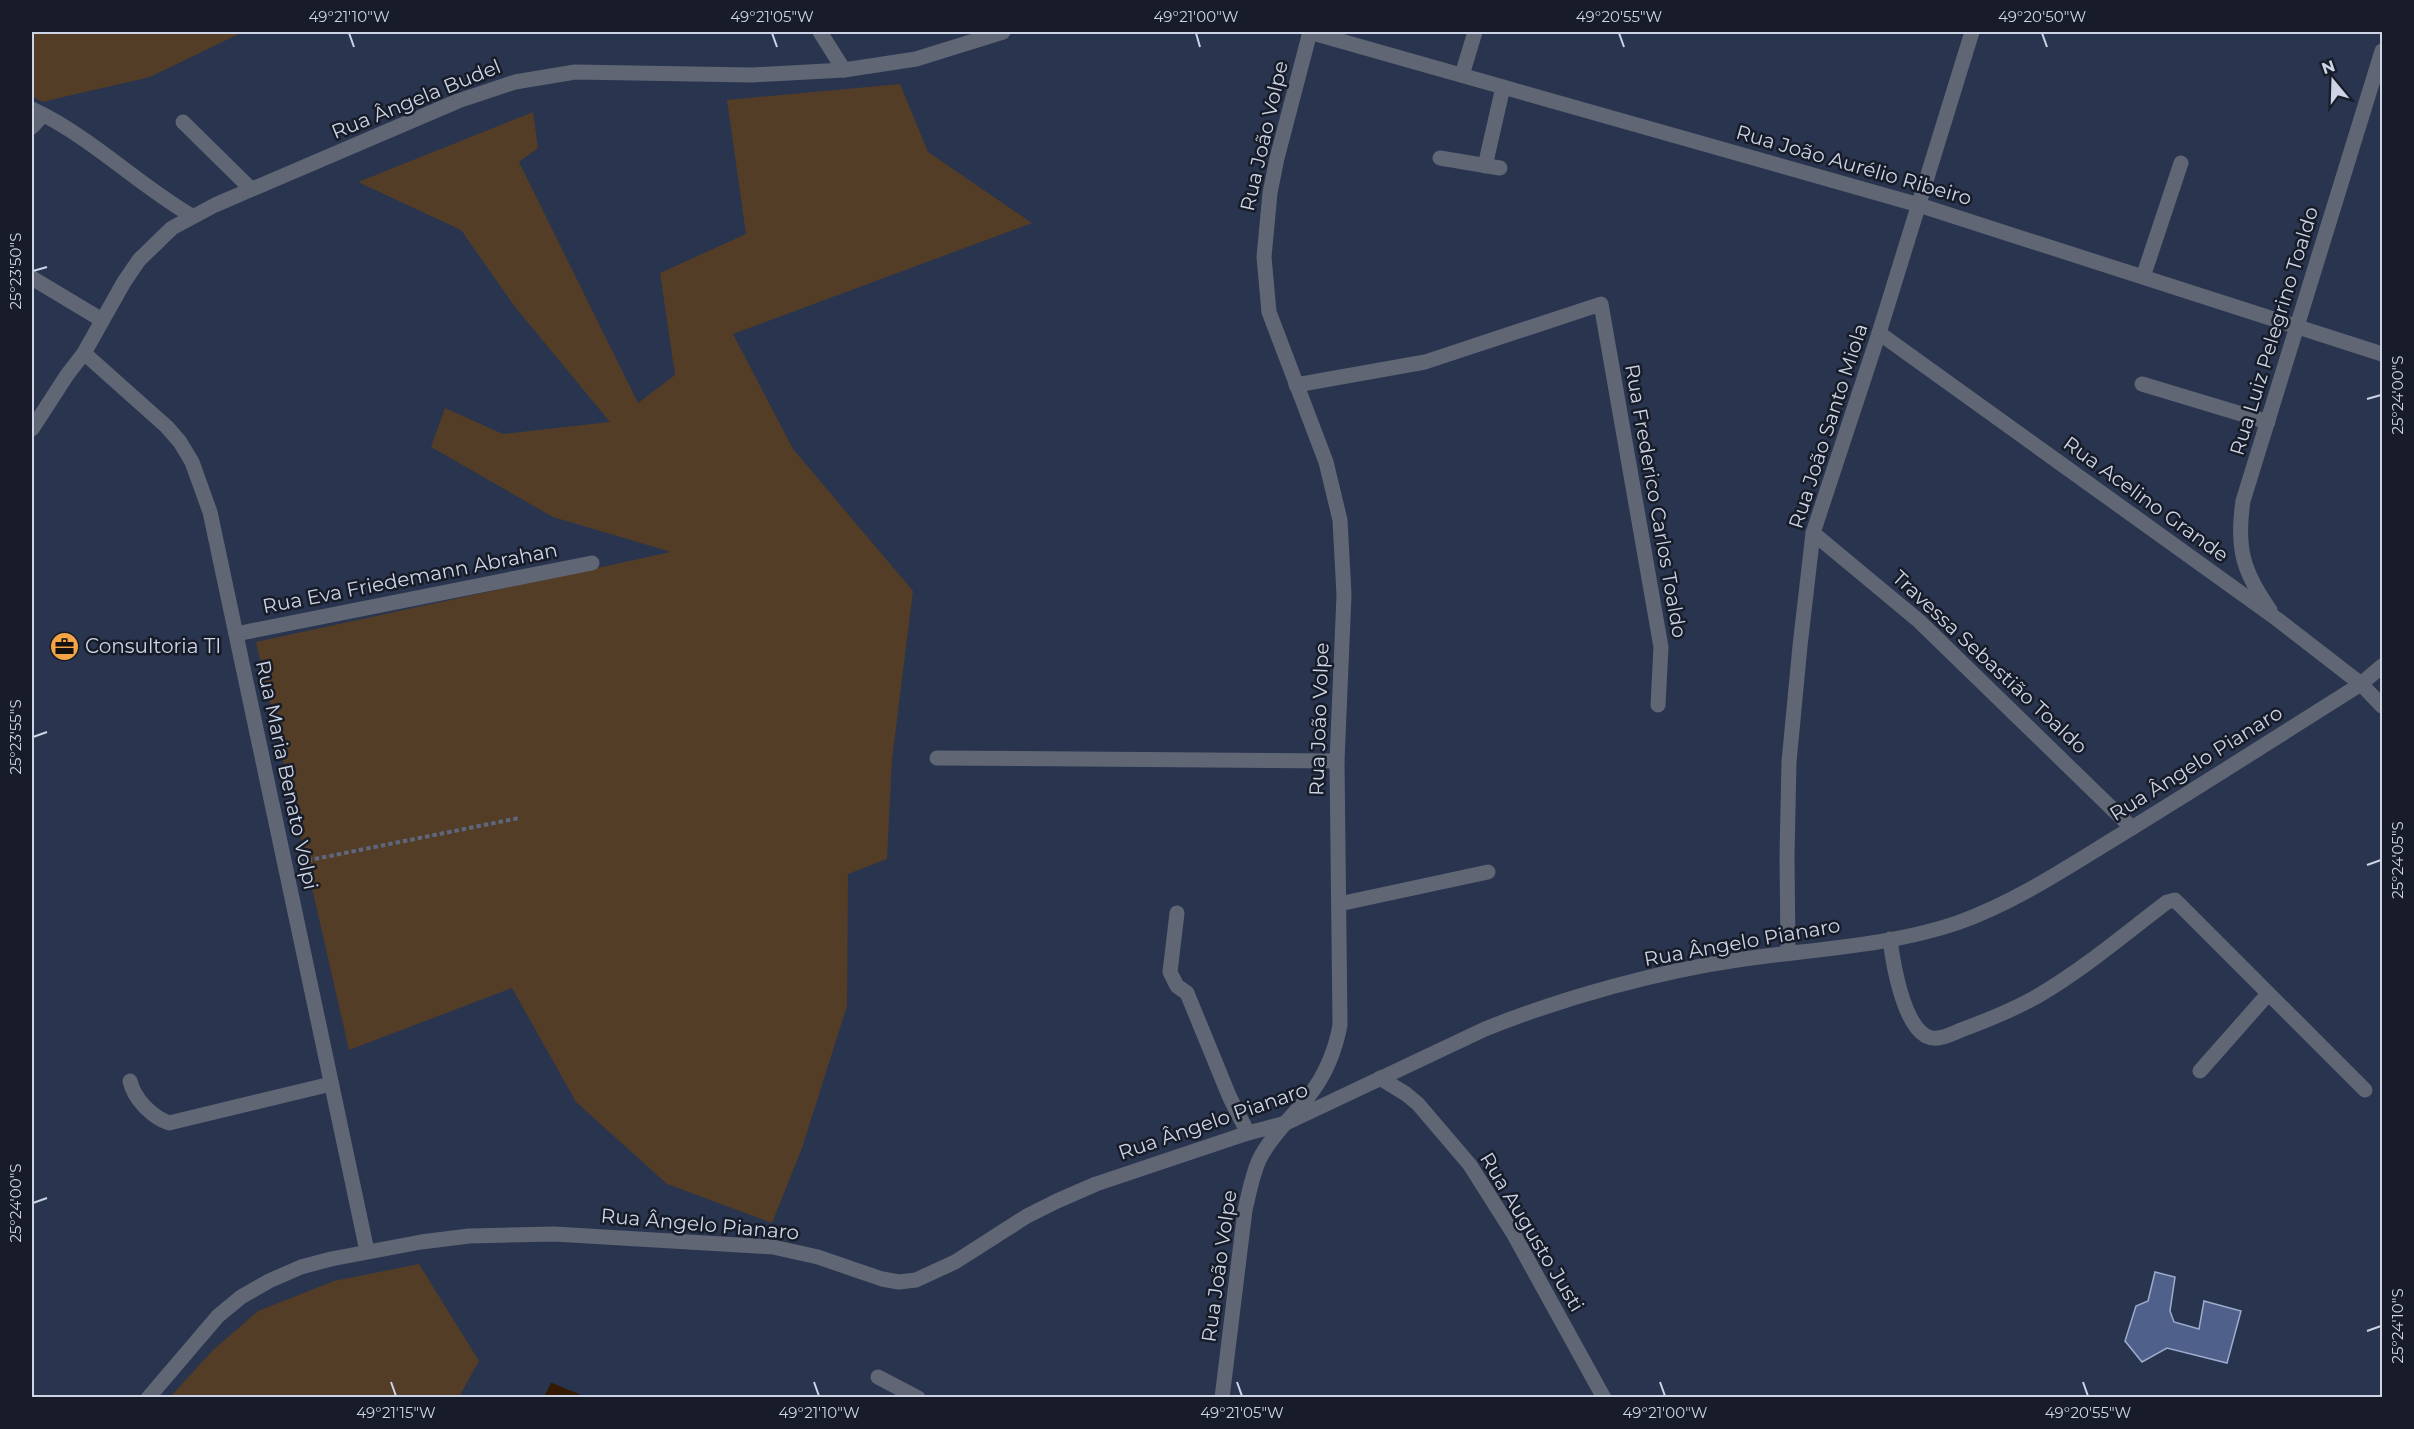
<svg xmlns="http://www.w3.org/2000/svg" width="2414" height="1429" font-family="Montserrat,sans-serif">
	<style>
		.green { fill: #533d27 }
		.water { fill: #331a00 }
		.building { fill: #4f618b; stroke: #9daccc; stroke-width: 1.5 }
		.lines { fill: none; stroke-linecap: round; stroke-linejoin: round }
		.path { stroke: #5d677e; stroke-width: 4; stroke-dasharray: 4.5 3; stroke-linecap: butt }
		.minor { stroke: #606674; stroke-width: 15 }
		.ticks { fill: none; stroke: #ccd4e5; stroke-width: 2 }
		.labels { text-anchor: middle; stroke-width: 5; stroke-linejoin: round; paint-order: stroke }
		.street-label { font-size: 20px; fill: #ccd4e5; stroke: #171c28 }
		.poi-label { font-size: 20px; fill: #ccd4e5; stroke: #171c28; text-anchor: start }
		.neatline { fill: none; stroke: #ccd4e5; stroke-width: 2 }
		.ticks-label { font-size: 15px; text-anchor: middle; fill: #ccd4e5 }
	</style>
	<rect width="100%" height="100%" fill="#29344f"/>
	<g class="green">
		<polygon points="32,32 243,32 150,77 42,102 32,96"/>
		<polygon points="900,84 928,152 1032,223 733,334 793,449 913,591 892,760 887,859 848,874 847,1006 802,1148 772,1223 667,1184 576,1102 512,988 349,1050 256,642 671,552 553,517 431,447 445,408 503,434 610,422 515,307 461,230 358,182 533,112 538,148 519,162 638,403 675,375 660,273 746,234 727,100"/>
		<polygon points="419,1264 479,1361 459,1397 170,1397 213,1350 258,1311 334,1281"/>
	</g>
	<polygon class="water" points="551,1383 552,1383 586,1397 544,1397"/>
	<polygon class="building" points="2155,1272 2175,1277 2170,1311 2174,1322 2199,1329 2204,1301 2241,1311 2227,1363 2167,1348 2142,1362 2125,1341 2136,1306 2148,1301"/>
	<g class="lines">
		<polyline class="path" points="300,862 519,818"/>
		<g class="minor">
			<polyline points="820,32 844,70"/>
			<polyline points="1309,32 1919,205 2382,354"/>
			<polyline points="1462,75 1475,32"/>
			<path d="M32,109c58,27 105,75 160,107"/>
			<polyline points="183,122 251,189"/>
			<polyline points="32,127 43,115"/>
			<polyline points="1440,158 1500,168"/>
			<polyline points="1485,166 1503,87"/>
			<polyline points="2143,277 2181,163"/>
			<polyline points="32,278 102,320"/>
			<polyline points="1879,333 2277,619 2361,684 2382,706"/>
			<polyline points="84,353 167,427 180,442 192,462 210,512 367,1251"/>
			<polyline points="2142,384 2268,422"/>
			<polyline points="1296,385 1425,362 1601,304 1661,647 1658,705"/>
			<polyline points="32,429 67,375 84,353 124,282 139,260 172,228 215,205 458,101 515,82 575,72 752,75 844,70 916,59 1003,32"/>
			<polyline points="1813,533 1919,621 2132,828"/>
			<path d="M2270,610c-27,-38 -34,-62 -27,-109l139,-450"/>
			<polyline points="236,634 592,563"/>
			<polyline points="937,758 1337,761"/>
			<polyline points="1339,904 1488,872"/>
			<polyline points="1177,913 1170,972 1177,986 1187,993 1230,1098 1248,1133"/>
			<path d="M1890,939c3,25 13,84 36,97 11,6 25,-2 35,-6 27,-10 55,-21 80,-36 44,-26 85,-61 126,-92l8,-2 190,190"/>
			<polyline points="1788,953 1787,856 1789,762 1800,646 1813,533 1879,333 1972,32"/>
			<polyline points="2200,1071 2268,994"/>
			<polyline points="1380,1078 1406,1094 1418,1104 1470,1165 1513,1233 1604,1398"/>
			<path d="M130,1081c4,18 22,36 39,42l162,-39"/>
			<polyline points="878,1377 918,1398"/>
			<path d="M148,1398l70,-82 23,-19 28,-16 32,-14 30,-8 90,-17 48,-6 85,-2 219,13 45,10 64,22 17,3 17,-2 39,-18 72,-46 30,-15 39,-17 152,-51 38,-10 199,-94c80,-32 174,-58 259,-70 70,-10 145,-13 213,-36 57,-20 109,-55 160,-86 82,-50 163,-102 244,-153l21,-18"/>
			<path d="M1222,1398l23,-188c4,-17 7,-34 14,-50 12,-24 32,-42 49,-63 17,-21 27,-45 32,-72l-3,-264 7,-166 -4,-75 -14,-58 -57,-150 -5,-55 6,-64 7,-35 33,-126"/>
		</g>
	</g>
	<path class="ticks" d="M349,33l5,14M772,33l5,14M1196,33l4,14M1619,33l5,14M2042,33l5,14M33,271l14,-4M2367,399l14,-4M33,737l14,-5M2367,865l14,-5M33,1203l14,-5M2367,1331l14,-5M391,1382l5,14M814,1382l5,14M1237,1382l5,14M1660,1382l5,14M2083,1382l5,14"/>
	<defs>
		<symbol id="office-disc" viewBox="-11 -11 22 22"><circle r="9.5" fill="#f4a345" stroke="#171c28"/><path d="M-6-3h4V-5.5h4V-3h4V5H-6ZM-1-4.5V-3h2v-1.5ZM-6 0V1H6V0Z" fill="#111"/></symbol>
	</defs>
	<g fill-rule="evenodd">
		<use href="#office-disc" x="48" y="630" width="33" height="33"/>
	</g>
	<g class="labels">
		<g class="street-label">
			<text transform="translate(416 99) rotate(-22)" y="7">Rua Ângela Budel</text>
			<text transform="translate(1264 136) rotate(-77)" y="7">Rua João Volpe</text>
			<text transform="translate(1854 165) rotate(16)" y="7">Rua João Aurélio Ribeiro</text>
			<text transform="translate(2274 331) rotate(-73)" y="7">Rua Luiz Pelegrino Toaldo</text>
			<text transform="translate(1828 426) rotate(-72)" y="7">Rua João Santo Miola</text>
			<text transform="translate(2146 499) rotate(36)" y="7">Rua Acelino Grande</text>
			<text transform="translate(1656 501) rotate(80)" y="7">Rua Frederico Carlos Toaldo</text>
			<text transform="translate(410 578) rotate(-11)" y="7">Rua Eva Friedemann Abrahan</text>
			<text transform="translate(1990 662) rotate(43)" y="7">Travessa Sebastião Toaldo</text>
			<text transform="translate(1319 719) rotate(-88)" y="7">Rua João Volpe</text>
			<text transform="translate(2196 763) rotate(-32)" y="7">Rua Ângelo Pianaro</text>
			<text transform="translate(287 775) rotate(78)" y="7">Rua Maria Benato Volpi</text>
			<text transform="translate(1742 942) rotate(-10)" y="7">Rua Ângelo Pianaro</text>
			<text transform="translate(1213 1121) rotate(-19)" y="7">Rua Ângelo Pianaro</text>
			<text transform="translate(700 1224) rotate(5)" y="7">Rua Ângelo Pianaro</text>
			<text transform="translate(1532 1232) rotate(59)" y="7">Rua Augusto Justi</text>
			<text transform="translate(1219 1266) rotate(-82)" y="7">Rua João Volpe</text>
		</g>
		<g class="poi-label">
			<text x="85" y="653">Consultoria TI</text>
		</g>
	</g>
	<rect width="2414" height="1429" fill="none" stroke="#171c28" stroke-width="66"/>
	<g transform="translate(2333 81) rotate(341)" stroke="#171c28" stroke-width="4.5" paint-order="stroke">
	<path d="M0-4.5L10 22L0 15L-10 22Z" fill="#ccd4e5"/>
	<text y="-9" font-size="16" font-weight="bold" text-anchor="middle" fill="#ccd4e5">N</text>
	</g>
	<rect x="33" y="33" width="2348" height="1363" class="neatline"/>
	<g class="ticks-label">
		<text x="349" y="22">49°21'10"W</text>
		<text x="772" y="22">49°21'05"W</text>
		<text x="1196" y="22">49°21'00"W</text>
		<text x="1619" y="22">49°20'55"W</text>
		<text x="2042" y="22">49°20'50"W</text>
		<text transform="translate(16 271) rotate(-90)" y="5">25°23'50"S</text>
		<text transform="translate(2398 395) rotate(-90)" y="5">25°24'00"S</text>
		<text transform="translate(16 737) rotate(-90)" y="5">25°23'55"S</text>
		<text transform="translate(2398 860) rotate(-90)" y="5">25°24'05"S</text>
		<text transform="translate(16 1203) rotate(-90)" y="5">25°24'00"S</text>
		<text transform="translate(2398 1326) rotate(-90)" y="5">25°24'10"S</text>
		<text x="396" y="1418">49°21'15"W</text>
		<text x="819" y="1418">49°21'10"W</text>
		<text x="1242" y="1418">49°21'05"W</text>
		<text x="1665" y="1418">49°21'00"W</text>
		<text x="2088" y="1418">49°20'55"W</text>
	</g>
</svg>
